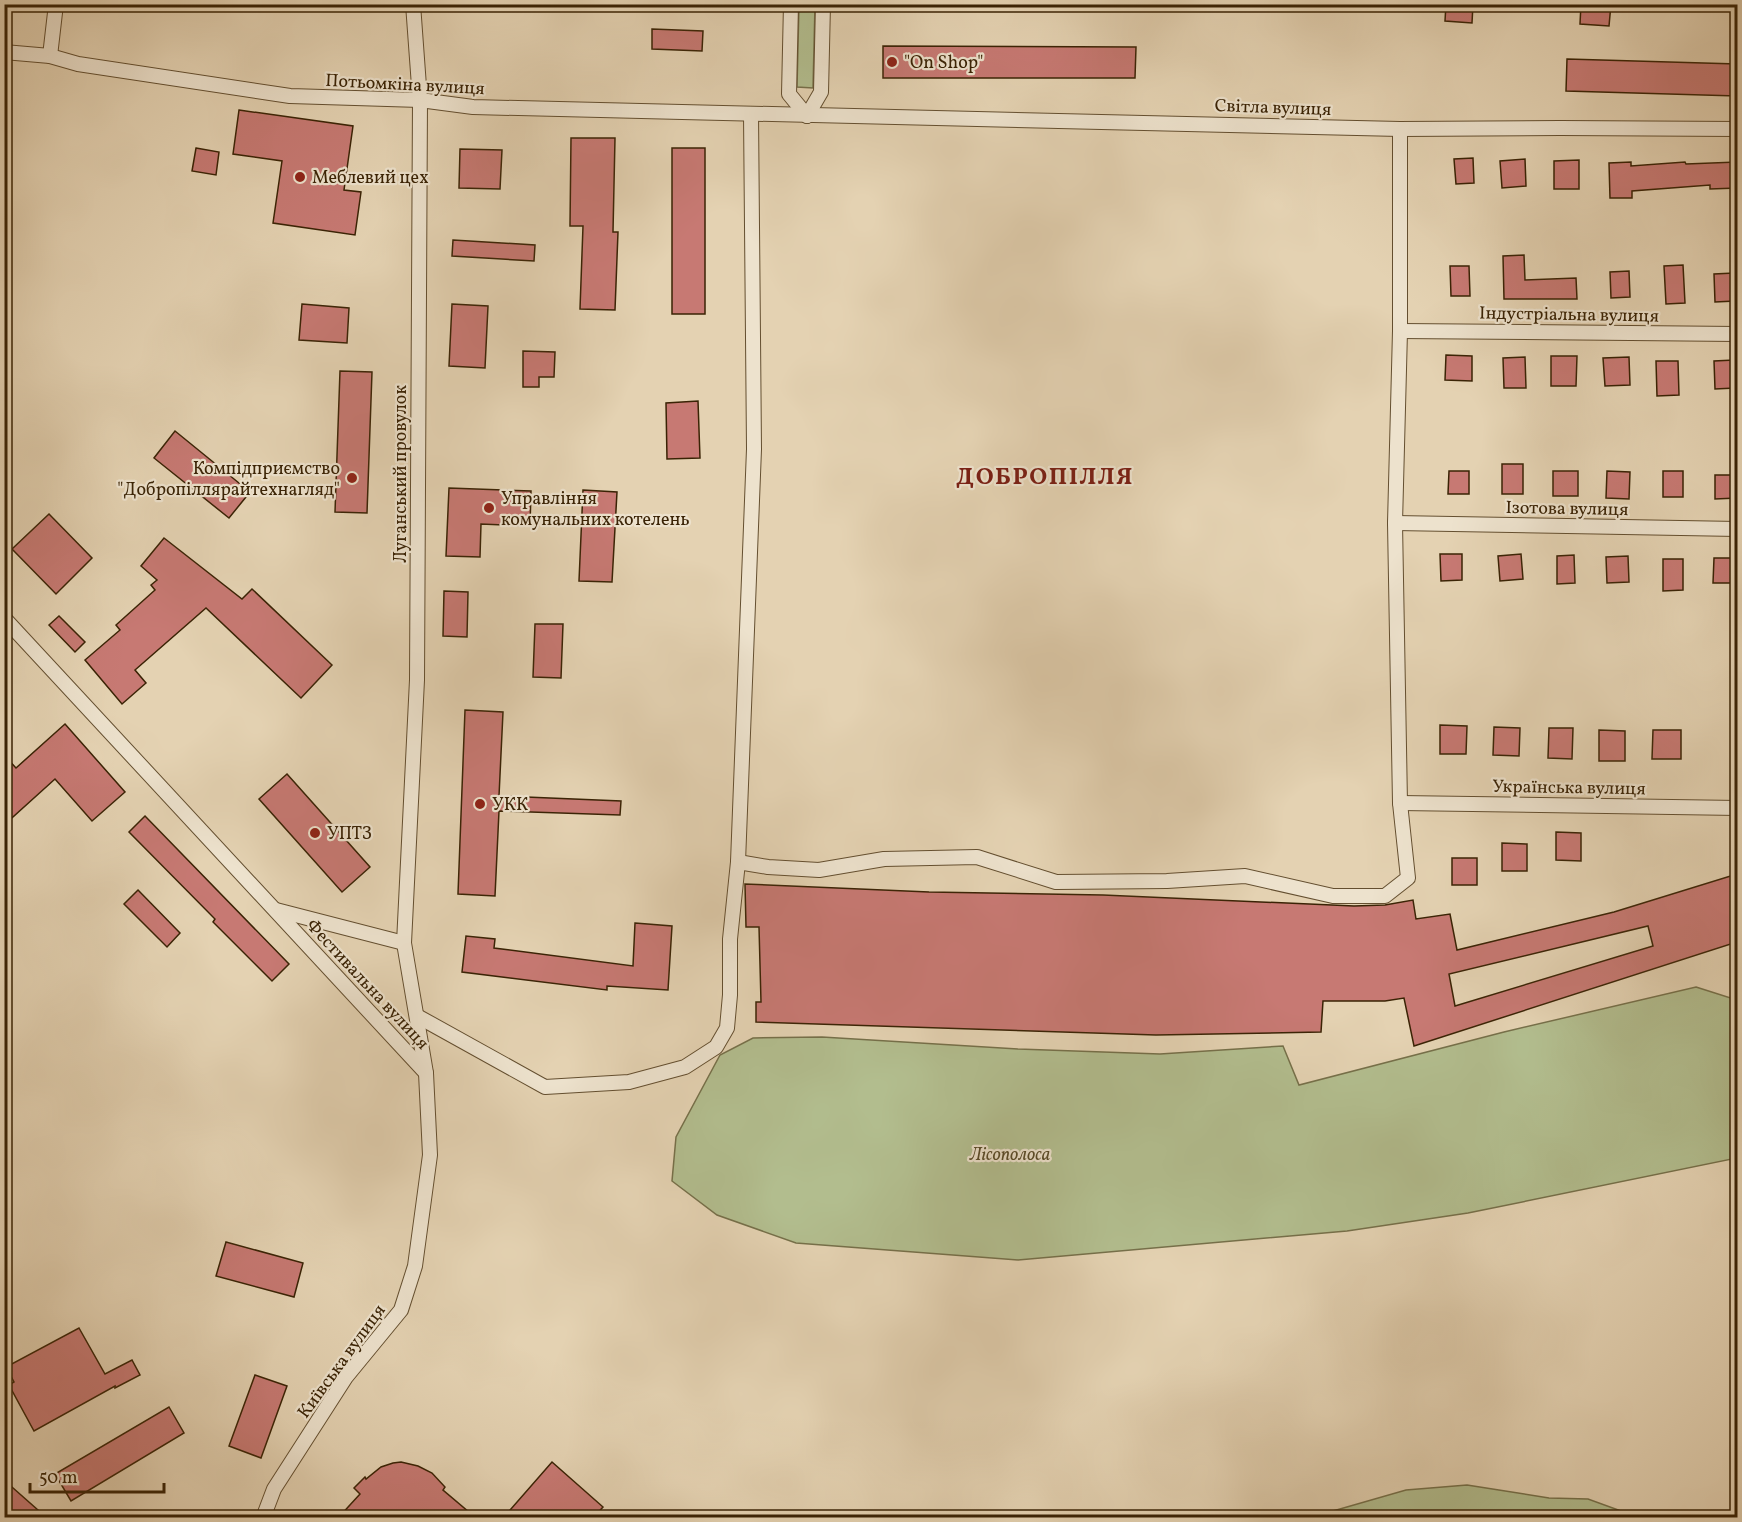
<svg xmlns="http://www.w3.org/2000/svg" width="1742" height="1522" font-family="Vollkorn,serif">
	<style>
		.green { fill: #b2bd8e; stroke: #76704a; stroke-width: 1.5 }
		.building { fill: #c77973; stroke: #3a2305; stroke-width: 1.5; fill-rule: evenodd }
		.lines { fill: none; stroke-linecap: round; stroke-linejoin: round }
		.minor-casing { stroke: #644f30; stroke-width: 16 }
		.minor { stroke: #ede2cd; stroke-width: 14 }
		.poi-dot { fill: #8f2418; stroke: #ede2cd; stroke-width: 2 }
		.labels { text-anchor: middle; stroke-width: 4.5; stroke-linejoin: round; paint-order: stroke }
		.poi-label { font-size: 18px; fill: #3a2305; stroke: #ede2cd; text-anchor: start }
		.street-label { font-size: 18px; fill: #3a2305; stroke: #ede2cd }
		.park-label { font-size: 18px; font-style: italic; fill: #584a27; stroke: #ede2cd }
		.district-label { font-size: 24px; font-weight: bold; letter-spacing: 1.5px; fill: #7a1f14; stroke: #ede2cd }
	</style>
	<rect width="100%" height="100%" fill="#e4d2b2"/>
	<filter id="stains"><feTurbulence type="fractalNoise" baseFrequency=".00333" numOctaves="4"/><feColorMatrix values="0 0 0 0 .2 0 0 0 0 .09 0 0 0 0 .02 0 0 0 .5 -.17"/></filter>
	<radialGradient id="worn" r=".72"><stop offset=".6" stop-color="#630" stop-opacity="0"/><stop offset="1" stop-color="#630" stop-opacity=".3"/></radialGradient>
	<g class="green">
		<polygon points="799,5 815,5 813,88 797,87"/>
		<polygon points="1696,987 1737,1000 1737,1158 1468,1213 1347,1231 1018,1260 796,1243 717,1215 672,1181 676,1137 720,1055 753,1038 822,1037 1018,1049 1160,1054 1283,1046 1299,1085 1504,1032"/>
		<polygon points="1467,1485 1549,1498 1588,1499 1632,1515 1701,1511 1728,1517 1266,1517 1326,1513 1406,1490"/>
	</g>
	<g class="building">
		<polygon points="1446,4 1473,4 1472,23 1445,21"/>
		<polygon points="1581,4 1611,4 1609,26 1580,24"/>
		<polygon points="652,29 703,31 702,51 652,49"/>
		<polygon points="883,46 1136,47 1135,78 883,78"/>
		<polygon points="1567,59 1737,64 1737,96 1566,91"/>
		<polygon points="239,110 353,126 344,190 361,192 355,235 273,223 282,161 233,154"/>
		<polygon points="571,138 615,138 613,232 618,232 615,310 580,309 583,226 570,226"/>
		<polygon points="196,148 219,152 216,175 192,171"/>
		<rect x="672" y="148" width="33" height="166"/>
		<polygon points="460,149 502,150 500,189 459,188"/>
		<polygon points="1473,158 1474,183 1456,184 1454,159"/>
		<polygon points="1525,159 1526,186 1502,188 1500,161"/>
		<polygon points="1579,160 1579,189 1554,189 1554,161"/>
		<polygon points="1631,162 1631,166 1685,162 1686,164 1737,162 1737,188 1710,189 1710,185 1632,191 1632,198 1610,198 1609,163"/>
		<polygon points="453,240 535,245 534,261 452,256"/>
		<polygon points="1524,255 1525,280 1576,278 1577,299 1504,299 1503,256"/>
		<polygon points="1683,265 1685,303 1666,304 1664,266"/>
		<polygon points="1450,266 1469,266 1470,296 1451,296"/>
		<polygon points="1629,271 1630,297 1611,298 1610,272"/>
		<polygon points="1734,273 1735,301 1715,302 1714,274"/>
		<polygon points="302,304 349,308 347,343 299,340"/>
		<polygon points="452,304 488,306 485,368 449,366"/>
		<polygon points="523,351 555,352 554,377 539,377 539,387 523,387"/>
		<polygon points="1446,355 1472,356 1472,381 1445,380"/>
		<polygon points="1551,356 1577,356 1576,386 1551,386"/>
		<polygon points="1525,357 1526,388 1504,388 1503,358"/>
		<polygon points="1629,357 1630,385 1605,386 1603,358"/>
		<polygon points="1734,360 1735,388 1715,389 1714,361"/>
		<polygon points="1656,361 1678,361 1679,395 1657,396"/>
		<polygon points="340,371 372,372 367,513 335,512"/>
		<polygon points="698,401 700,458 667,459 666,403"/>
		<polygon points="175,431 250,492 229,518 154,458"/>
		<rect x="1502" y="464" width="21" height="30"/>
		<polygon points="1449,471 1469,471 1469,494 1448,494"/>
		<rect x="1553" y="471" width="25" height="25"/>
		<polygon points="1607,471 1630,472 1629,499 1606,498"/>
		<rect x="1663" y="471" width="20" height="26"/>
		<polygon points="1715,475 1737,475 1737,498 1715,499"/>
		<polygon points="449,488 531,491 530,526 481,524 480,557 446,556"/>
		<polygon points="583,490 617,492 612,582 579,581"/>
		<polygon points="49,514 92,558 56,594 12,549"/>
		<polygon points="164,538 242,599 252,589 332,665 301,698 206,608 135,670 146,683 122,704 85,660 120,630 116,625 155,590 151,585 157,580 141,566"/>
		<polygon points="1440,554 1462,554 1462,580 1441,581"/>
		<polygon points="1521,554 1523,579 1500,581 1498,556"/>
		<polygon points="1574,555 1575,583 1557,584 1557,556"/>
		<polygon points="1628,556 1629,582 1607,583 1606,557"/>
		<polygon points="1714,558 1736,558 1736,583 1713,583"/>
		<polygon points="1663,559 1683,559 1683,590 1663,591"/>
		<polygon points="444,591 468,592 467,637 443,636"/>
		<polygon points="59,616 85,642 75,652 49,625"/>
		<polygon points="535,624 563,624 561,678 533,677"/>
		<polygon points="465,710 503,712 499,796 621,801 620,815 499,811 495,896 458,894"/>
		<polygon points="65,724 125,792 92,821 55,779 4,825 4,755 16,768"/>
		<polygon points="1440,725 1467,726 1466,754 1440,754"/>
		<polygon points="1494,727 1520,728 1519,756 1493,755"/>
		<polygon points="1549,728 1573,728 1572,759 1548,758"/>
		<polygon points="1599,730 1625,731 1625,761 1599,761"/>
		<polygon points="1653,730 1681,730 1681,759 1652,759"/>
		<polygon points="287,774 370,867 342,892 259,799"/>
		<polygon points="145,816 289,964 272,981 213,922 215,919 129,832"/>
		<polygon points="1556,832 1581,833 1581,861 1556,860"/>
		<polygon points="1502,843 1527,844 1527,871 1502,871"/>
		<rect x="1452" y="858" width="25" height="27"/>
		<path d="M1737,874v68l-323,104 -10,-48 -19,3h-62l-2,31 -165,3 -400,-13v-20h5l-2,-75h-13l-1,-43 184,8 174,3 251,11 31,-1 28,-5 3,19 34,-5 7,36 157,-38zM1648,926l5,20 -198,60 -6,-32z"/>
		<polygon points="138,890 180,933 167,947 124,904"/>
		<polygon points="635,923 672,926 668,990 607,986 607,990 462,972 466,936 495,939 494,948 633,966"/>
		<polygon points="226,1242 303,1263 294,1297 216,1276"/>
		<polygon points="79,1328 105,1374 132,1360 140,1375 115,1388 115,1386 34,1431 9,1385 14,1382 6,1367"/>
		<polygon points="255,1375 287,1386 261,1458 229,1446"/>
		<polygon points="169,1407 184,1433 71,1501 55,1474"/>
		<polygon points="401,1462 418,1466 432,1473 445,1487 443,1490 476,1518 423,1518 418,1512 385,1515 382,1518 338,1518 360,1494 354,1488 365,1477 366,1479 381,1467 393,1463"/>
		<polygon points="552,1462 603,1507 593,1518 503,1518"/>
		<polygon points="4,1480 47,1518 4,1518"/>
	</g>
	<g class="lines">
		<defs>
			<g id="minor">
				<polyline points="791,4 789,94 807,116"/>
				<polyline points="4,52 50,56 78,64 290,96 420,100 473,107 1400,129 1560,128 1738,129"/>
				<polyline points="50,56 56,4"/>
				<polyline points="807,116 821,92 823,4"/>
				<polyline points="1400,331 1738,334"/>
				<polyline points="1395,523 1738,529"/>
				<polyline points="4,618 426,1073"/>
				<polyline points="1400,803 1738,808"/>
				<polyline points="738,862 768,867 819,870 884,859 977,857 1056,882 1167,881 1245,876 1333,896 1385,896 1408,878 1400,803 1395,523 1400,331 1400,129"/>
				<polyline points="276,910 404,943"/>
				<polyline points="417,1016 545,1087 629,1082 685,1067 716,1047 727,1028 730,995 730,939 738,862 754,449 751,114"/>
				<polyline points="263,1518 274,1489 346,1377 401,1310 415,1266 430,1155 426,1073 404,943 417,680 420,100 413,4"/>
			</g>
		</defs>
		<use href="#minor" class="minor-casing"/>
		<use href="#minor" class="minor"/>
	</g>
	<g class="poi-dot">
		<circle cx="892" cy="62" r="6"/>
		<circle cx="300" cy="177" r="6"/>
		<circle cx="352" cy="478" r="6"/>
		<circle cx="489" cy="508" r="6"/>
		<circle cx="480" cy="804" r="6"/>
		<circle cx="315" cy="833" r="6"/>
	</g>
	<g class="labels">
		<g class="poi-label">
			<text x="904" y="68">"On Shop"</text>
			<text x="312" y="183">Меблевий цех</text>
			<text x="340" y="474" text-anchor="end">Компідприємство<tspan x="340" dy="21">"Добропіллярайтехнагляд"</tspan></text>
			<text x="501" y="504">Управління<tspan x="501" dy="21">комунальних котелень</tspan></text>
			<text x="492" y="810">УКК</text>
			<text x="327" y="839">УПТЗ</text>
		</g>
		<g class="street-label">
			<text transform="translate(405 84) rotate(3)" y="6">Потьомкіна вулиця</text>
			<text transform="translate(1273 107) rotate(2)" y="6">Світла вулиця</text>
			<text transform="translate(1569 314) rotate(1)" y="6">Індустріальна вулиця</text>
			<text transform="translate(400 474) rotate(-90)" y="6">Луганський провулок</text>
			<text transform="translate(1567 508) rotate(1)" y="6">Ізотова вулиця</text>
			<text transform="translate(1569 787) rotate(1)" y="6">Українська вулиця</text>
			<text transform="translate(368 984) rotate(47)" y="6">Фестивальна вулиця</text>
			<text transform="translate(341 1361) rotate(-54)" y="6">Київська вулиця</text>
		</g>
		<g class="park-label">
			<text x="1010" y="1160">Лісополоса</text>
		</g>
		<g class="district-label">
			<text x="1045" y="484">ДОБРОПІЛЛЯ</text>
		</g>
	</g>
	<rect width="1742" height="1522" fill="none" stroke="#e4d2b2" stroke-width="24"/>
	<rect x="6" y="6" width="1730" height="1510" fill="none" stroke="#3a2305" stroke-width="3"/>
	<rect x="12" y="12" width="1718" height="1498" fill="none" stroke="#3a2305" stroke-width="1.5"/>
	<path d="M30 1483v9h134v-9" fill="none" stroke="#3a2305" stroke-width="3"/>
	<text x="39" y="1483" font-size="18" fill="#3a2305" stroke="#ede2cd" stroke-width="4.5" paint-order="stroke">50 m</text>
	<rect width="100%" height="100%" filter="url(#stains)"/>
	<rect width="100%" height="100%" fill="url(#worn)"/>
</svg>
